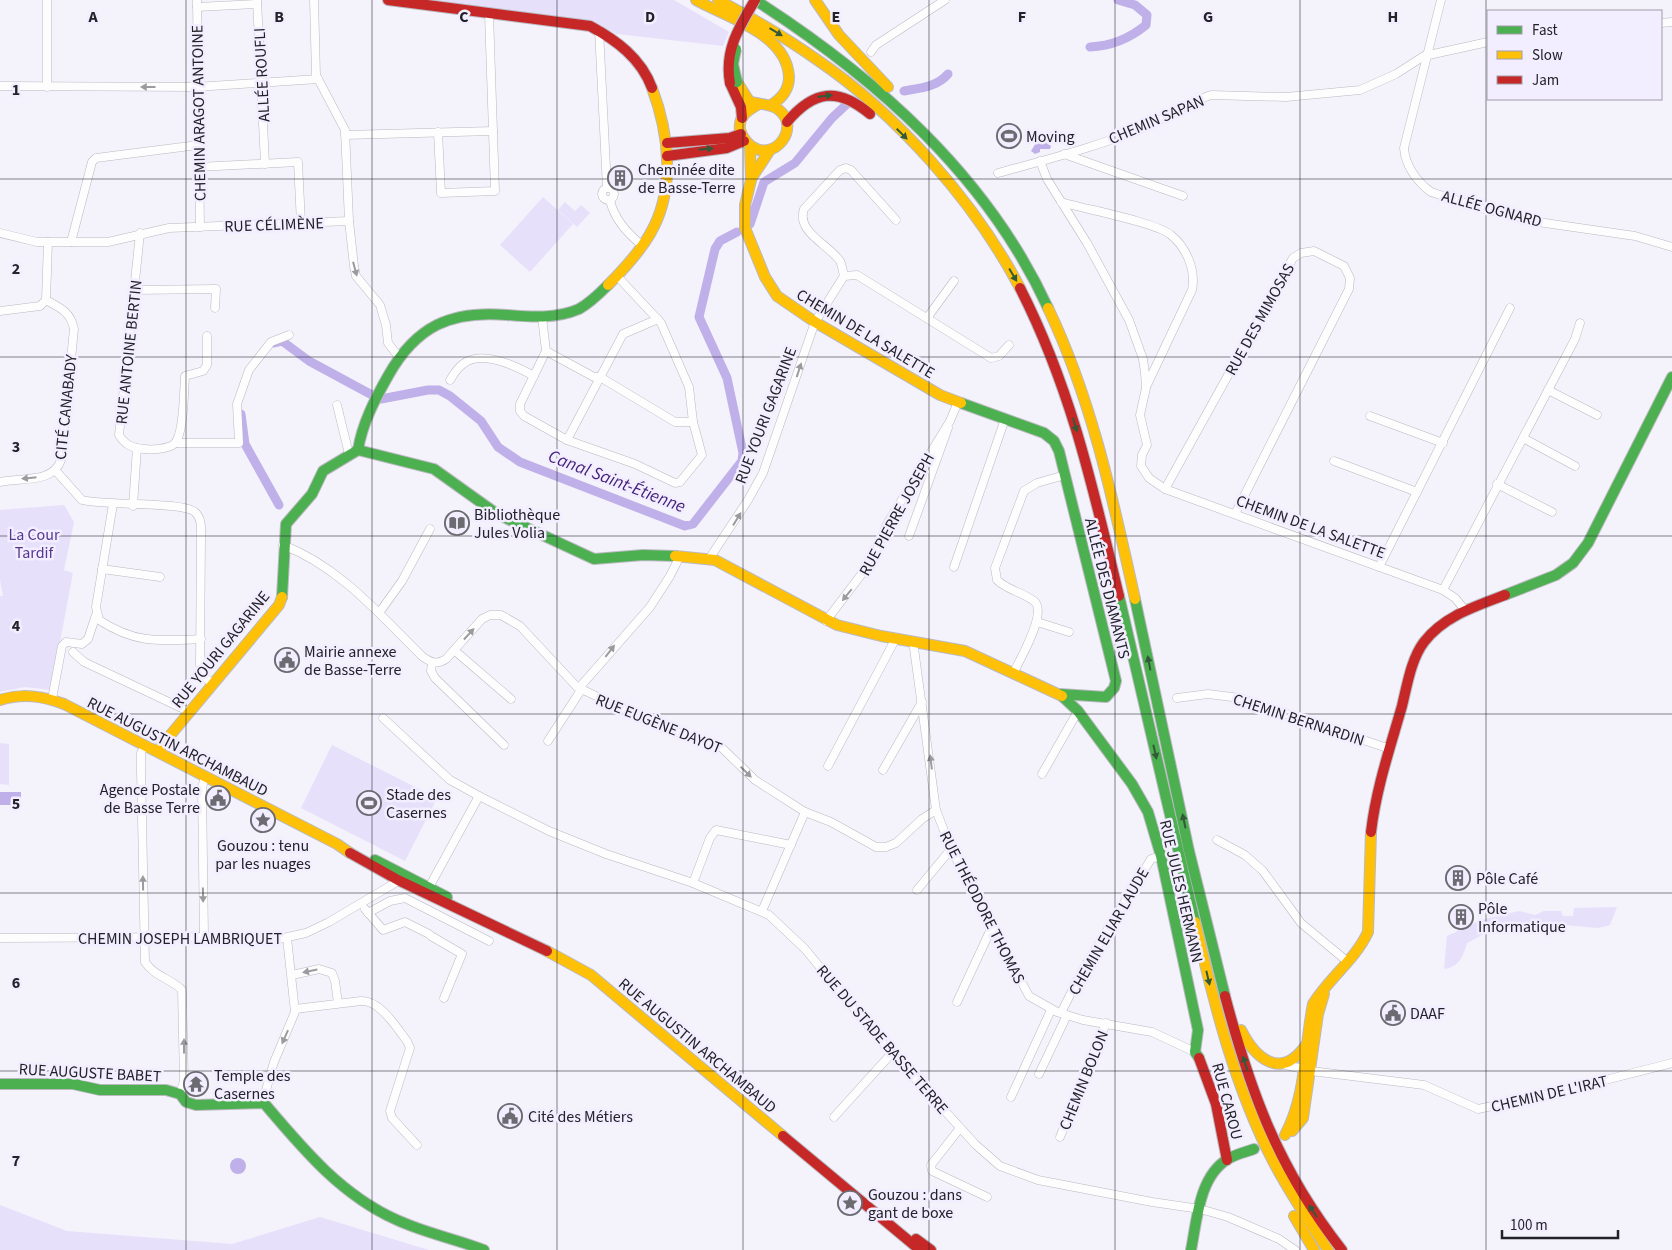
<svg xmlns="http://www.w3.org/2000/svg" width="1672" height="1250" font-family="'Source Sans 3',sans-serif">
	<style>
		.green { fill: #e7e0fb }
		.water { fill: #c0b0ea }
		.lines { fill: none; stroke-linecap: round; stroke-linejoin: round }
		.canal { stroke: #c0b0ea; stroke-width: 9 }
		.street-casing { stroke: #bab9c0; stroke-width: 9 }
		.fast-casing { stroke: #bab9c0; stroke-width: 12 }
		.slow-casing { stroke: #bab9c0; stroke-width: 12 }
		.jam-casing { stroke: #bab9c0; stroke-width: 12 }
		.street { stroke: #fdfdfe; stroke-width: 8 }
		.fast { stroke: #4caf50; stroke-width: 10 }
		.slow { stroke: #ffc107; stroke-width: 10 }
		.jam { stroke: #c62828; stroke-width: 10 }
		.fast-bridge-casing { stroke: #bab9c0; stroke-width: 12; stroke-linecap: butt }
		.jam-bridge-casing { stroke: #bab9c0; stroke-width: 12; stroke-linecap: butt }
		.fast-bridge { stroke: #4caf50; stroke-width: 10 }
		.jam-bridge { stroke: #c62828; stroke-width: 10 }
		.oneway { fill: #335a38 }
		.oneway2 { fill: #9b9a9e }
		.grid { fill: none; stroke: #232228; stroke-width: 1; stroke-opacity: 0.55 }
		.labels { text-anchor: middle; stroke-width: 5; stroke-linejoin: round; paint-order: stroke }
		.street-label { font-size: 16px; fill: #232228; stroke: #f2eeff }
		.poi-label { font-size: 16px; fill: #232228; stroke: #f2eeff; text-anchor: start }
		.park-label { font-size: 16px; fill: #563590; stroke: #f2eeff }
		.water-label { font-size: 18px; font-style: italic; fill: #431f79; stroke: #f2eeff }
		.grid-label { font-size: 16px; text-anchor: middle; font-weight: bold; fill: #232228; stroke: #f2eeff; stroke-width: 5; stroke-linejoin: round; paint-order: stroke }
	</style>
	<rect width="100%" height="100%" fill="#f4f2fb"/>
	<g class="green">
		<polygon points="419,0 674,0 729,32 723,46 617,34 591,22"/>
		<polygon points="543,197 573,224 530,272 500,245"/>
		<polygon points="565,202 575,211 581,205 590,213 577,227 558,210"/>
		<polygon points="64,505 74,522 64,570 73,573 51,690 25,687 0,692 0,596 3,596 0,580 0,510"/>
		<polygon points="0,743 9,744 9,785 0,784"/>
		<polygon points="332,745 437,798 405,861 301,808"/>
		<path d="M1617,907l-7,18 -12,3 -68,-6 -44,11 -19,10c-4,14 -8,24 -23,26l3,-33 34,-16 38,-9 16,4 9,-4h17l2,5h10l1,-8z"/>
		<polygon points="0,1205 67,1231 232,1244 320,1217 429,1250 0,1250"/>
	</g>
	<g class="water">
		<polygon points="1039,138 1051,146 1050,149 1040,149 1040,152 1035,154 1031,151"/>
		<rect x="0" y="792" width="21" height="13"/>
		<circle cx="238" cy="1166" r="8"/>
	</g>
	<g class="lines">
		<g class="canal">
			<path d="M1090,47c21,-1 39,-8 56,-22l1,-10 -12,-10 -17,-5"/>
			<path d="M904,91c16,-3 33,-4 44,-17"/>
			<polyline points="750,224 764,182 795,163 832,118 847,104"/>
			<polyline points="273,343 282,341 309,361 372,395"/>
			<polyline points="381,399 428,390 439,390 450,396 481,421 498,447 520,462 685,526 693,524 742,461 743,453 727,378 699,317 715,249 720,241 737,232"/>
			<polyline points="241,414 245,444 279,505"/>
		</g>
		<defs>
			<g id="street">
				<polyline points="197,0 200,227"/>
				<polyline points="257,0 265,164"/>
				<polyline points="314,0 316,75 345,130 349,221 354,266 356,276 380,305 386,325 388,343 399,357"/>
				<path d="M1441,0l-37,148c1,17 13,34 27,44l49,16 58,14 97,14 37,11"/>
				<polyline points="197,7 257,4"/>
				<polyline points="1661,23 1672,22"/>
				<polyline points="599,30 607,188"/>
				<polyline points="871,52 876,45 945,0"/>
				<polyline points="0,86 196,87 318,79"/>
				<polyline points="47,87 47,0"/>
				<polyline points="438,132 441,193 495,191 489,14"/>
				<polyline points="345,135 493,131"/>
				<polyline points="1064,154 1183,196"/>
				<polyline points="1040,161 1047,179 1087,243 1129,320 1143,359 1145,373 1146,388 1140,415 1147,445 1142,455 1141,466 1149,478 1165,489 1443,590 1455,598 1465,610"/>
				<polyline points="198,167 298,162 301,223"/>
				<path d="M998,173c51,-14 103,-27 151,-48 21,-9 40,-23 62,-30l75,2 74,-7 36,-16 28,-18 64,-14"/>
				<circle cx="608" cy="194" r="6"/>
				<path d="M610,200c4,19 19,35 33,46"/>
				<path d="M1061,202c23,7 94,20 110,33 16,13 25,36 21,55l-45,95"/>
				<path d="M896,220l-45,-50 -5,-2 -6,2 -36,39c-8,23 24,35 36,52 2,4 3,11 4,15l13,-1 134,83 8,-2 10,-11"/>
				<polyline points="0,233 37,242 108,242 169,228 349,221"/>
				<path d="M140,233l-21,202c6,10 13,13 25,14 8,1 24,0 30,-5 10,-8 10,-54 11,-68l18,-5 4,-6v-29"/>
				<polyline points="71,242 92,162 96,158 198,145"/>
				<polyline points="135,290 216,289 215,308"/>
				<polyline points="0,311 40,306 46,300 48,242"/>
				<polyline points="542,317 546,351 520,404 520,411 524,416 567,440 635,464 675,483 680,482 702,455 693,422 689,387 661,323 617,276"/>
				<polyline points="927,318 954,281"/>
				<polyline points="546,351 594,377 600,377 675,422 693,422"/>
				<path d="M450,380c4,-6 7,-12 13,-16 19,-15 53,2 71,12"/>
				<polyline points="1548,390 1597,415"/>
				<polyline points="337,405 349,454"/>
				<polyline points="1370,416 1443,443"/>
				<polyline points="1523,438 1575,466"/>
				<polyline points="567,440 623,334 658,319"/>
				<polyline points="176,443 239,443 237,404 249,370 271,342 289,335"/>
				<polyline points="1334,461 1417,492"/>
				<path d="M55,470l27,30c22,6 104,1 114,13 6,7 5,15 5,22l-1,130 4,12 9,7"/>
				<path d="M0,482c21,-5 53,2 61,-22l13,-131c-3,-17 -15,-22 -28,-29"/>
				<polyline points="1497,484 1552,512"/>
				<polyline points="1165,489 1293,258 1301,253 1314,251 1344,266 1350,278 1349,289 1235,514"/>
				<path d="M113,504l-17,103 3,13c37,24 60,21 102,19"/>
				<polyline points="133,506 137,448"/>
				<polyline points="909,536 948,428"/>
				<path d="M283,545c57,22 97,70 140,112 9,6 14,8 23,2l36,-40 8,-4h11l19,11 57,61 86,41 56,17 36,35 50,32 26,10 45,25h10l10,-4 26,-24 14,-9"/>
				<polyline points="709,559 748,500 763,473 815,322 844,276"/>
				<polyline points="954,567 1005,419"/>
				<polyline points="1379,567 1510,308"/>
				<polyline points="102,569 160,577"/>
				<polyline points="1443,590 1575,339 1580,323"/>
				<polyline points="379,613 402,581 430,529"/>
				<polyline points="826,621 873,559 887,524 950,421 958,402"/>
				<polyline points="1037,622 1069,632"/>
				<polyline points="913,641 936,810 951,849 1029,996 1057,1012 1083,1020 1152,1032 1195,1052"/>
				<polyline points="454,650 511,699"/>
				<polyline points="73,652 84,662 190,712"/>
				<polyline points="432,663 431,671 435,678 504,745"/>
				<path d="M1014,672c6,-13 34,-60 20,-71 -12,-9 -27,-11 -37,-21l-2,-12 29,-77 13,-8 28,-8"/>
				<polyline points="579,688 650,607 670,576 680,556"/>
				<polyline points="1177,698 1208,694 1240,698 1390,749"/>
				<polyline points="52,699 62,646 66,642 82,644 88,639 96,615"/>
				<polyline points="383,718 450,780 479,796 549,831 606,854 693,883 769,915 805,949 879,1039 976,1145 1000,1166 1038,1180 1152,1202 1200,1209 1228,1217 1279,1239 1295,1250"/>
				<polyline points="548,741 581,690"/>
				<path d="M145,745l-4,8v17l4,192c10,15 25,16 37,28l2,91 -4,13"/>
				<polyline points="828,766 896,638"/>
				<polyline points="883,770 922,702"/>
				<polyline points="1042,774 1078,711"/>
				<polyline points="1217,840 1245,855 1263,871 1301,923 1348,962"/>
				<polyline points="693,883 710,838 716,830 791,845"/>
				<polyline points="917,890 951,849"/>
				<polyline points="427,891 479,796"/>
				<polyline points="365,909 383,930 405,922 429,934"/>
				<polyline points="762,911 805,812"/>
				<polyline points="368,913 390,901 405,898 489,941"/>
				<polyline points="431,936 462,954 444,998"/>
				<polyline points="204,937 202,788 205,776"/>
				<polyline points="0,938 204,937 274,940 306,933 329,922 395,883 400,876"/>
				<polyline points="292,975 319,969 332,973 335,981 338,1003"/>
				<polyline points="957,1002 991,929"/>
				<path d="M295,1009l66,-8c19,-1 35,26 46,40l3,7 -20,63 2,7 25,27"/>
				<polyline points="1061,1013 1082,971 1151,859 1161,856"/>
				<polyline points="1286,1065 1311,1071 1424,1085 1478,1109 1554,1093 1672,1063"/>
				<polyline points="1039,1074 1067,1015"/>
				<polyline points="1011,1097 1051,1010"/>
				<polyline points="264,1103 264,1097 274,1062 295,1012 287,938"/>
				<polyline points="834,1117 892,1053"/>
				<polyline points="960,1128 931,1165 932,1171 987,1197"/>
				<polyline points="1060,1137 1106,1023"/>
			</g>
			<g id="fast">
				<path d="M755,0c120,77 232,175 293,308"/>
				<polyline points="961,403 1044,433 1054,441 1059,451 1116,681 1114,688 1106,697 1060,694"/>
				<path d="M358,450c4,-26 17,-51 30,-74 28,-50 63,-66 119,-61 24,2 49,4 72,-6 11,-6 20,-15 29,-24"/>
				<polyline points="1505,595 1556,575 1573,563 1588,543 1672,377"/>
				<polyline points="1119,596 1195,922"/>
				<polyline points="282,597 286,524 312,494 323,471 358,450 434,469 497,514 594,559 643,555 675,556"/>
				<polyline points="1135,599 1189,851 1225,996"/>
				<polyline points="1062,696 1078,711 1132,784 1148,812 1161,856 1198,1030 1195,1052 1199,1058"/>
				<polyline points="375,860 447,897"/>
				<path d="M0,1084h73l27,6h66l14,4 6,8 10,3 68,-2c39,46 77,92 133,117 28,13 59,19 87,30"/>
				<path d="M1191,1250c6,-30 8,-74 37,-91 8,-5 18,-7 26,-10"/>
			</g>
			<g id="slow">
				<path d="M696,0c32,18 91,34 93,77 0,13 -8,22 -18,28"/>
				<path d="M718,0c34,18 67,37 98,59 81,55 159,143 204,229"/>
				<polyline points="815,0 839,35 888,87"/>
				<path d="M737,82l12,19c9,4 22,2 30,9 22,17 -4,53 -28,36 -5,-4 -9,-10 -11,-16 -2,-14 8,-20 19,-26"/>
				<polyline points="750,147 751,180 745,205 745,228 765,277 777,296 815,322 940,395 961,403"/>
				<polyline points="751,179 770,150"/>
				<path d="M608,285c16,-16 31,-32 42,-51 26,-44 19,-101 2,-146"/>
				<path d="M1048,308c44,92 65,192 87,291"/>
				<polyline points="675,556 715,560 837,625 881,636 965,651 1062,696"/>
				<path d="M0,700c23,-7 42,-4 64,4l273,140 13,9"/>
				<polyline points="157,751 279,605 282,597"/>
				<path d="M1195,922c19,82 40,166 79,241 16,30 35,59 54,87"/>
				<polyline points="547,951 591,975 783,1136"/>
				<path d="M1241,1030c15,30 41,50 65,15"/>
				<polyline points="1292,1131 1303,1118 1318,1014 1324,994"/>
				<path d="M1285,1135c22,-41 19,-87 28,-131 16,-26 42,-44 55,-72l3,-100"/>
				<polyline points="1294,1216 1314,1250"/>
			</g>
			<g id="jam">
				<path d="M388,0l202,26c26,14 51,32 62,62"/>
				<polyline points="730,83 741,107 742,118"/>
				<path d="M787,122c27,-32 51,-35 83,-8"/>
				<polyline points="667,143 730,138 741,134"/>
				<polyline points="667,156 727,148 744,141"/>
				<path d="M1020,288c51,100 73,200 99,308"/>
				<path d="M1371,832c5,-43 19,-84 31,-126 5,-20 9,-47 22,-64 20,-26 52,-36 81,-47"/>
				<polyline points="350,853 398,880 547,951"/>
				<path d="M1225,996c26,98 54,174 117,254"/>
				<polyline points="1199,1058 1216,1104 1227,1160"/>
				<polyline points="783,1136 920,1250"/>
				<polyline points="916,1239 931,1250"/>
			</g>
		</defs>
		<use href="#street" class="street-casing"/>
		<use href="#fast" class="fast-casing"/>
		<use href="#slow" class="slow-casing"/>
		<use href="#jam" class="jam-casing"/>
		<use href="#street" class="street"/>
		<use href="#fast" class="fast"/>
		<use href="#slow" class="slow"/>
		<use href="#jam" class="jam"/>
		<defs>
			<polyline id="fast-bridge" points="736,49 733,64 737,82"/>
			<path id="jam-bridge" d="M730,83c-6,-32 9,-56 25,-83"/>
		</defs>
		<use href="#fast-bridge" class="fast-bridge-casing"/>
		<use href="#jam-bridge" class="jam-bridge-casing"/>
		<use href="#fast-bridge" class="fast-bridge"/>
		<use href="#jam-bridge" class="jam-bridge"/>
	</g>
	<defs><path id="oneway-solid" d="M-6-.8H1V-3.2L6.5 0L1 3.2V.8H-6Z" transform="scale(1.25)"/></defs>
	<g class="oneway">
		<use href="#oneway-solid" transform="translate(776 32) rotate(31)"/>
		<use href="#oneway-solid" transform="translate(825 96) rotate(-7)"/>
		<use href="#oneway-solid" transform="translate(902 134) rotate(45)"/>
		<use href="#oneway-solid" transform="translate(706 149) rotate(-6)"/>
		<use href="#oneway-solid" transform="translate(1013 275) rotate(59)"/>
		<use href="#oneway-solid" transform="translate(1075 425) rotate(74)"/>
		<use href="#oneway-solid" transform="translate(1149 663) rotate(-101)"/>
		<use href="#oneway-solid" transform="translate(1155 752) rotate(77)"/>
		<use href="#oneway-solid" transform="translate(1184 821) rotate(-102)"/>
		<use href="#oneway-solid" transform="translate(1208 978) rotate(77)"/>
		<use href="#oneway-solid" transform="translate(1245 1063) rotate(-108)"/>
		<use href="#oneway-solid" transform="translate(1313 1211) rotate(-124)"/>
	</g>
	<g class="oneway2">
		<use href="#oneway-solid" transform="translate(148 87) rotate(180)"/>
		<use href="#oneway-solid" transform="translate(355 269) rotate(75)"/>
		<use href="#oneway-solid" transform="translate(799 370) rotate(-72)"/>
		<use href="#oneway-solid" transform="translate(29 478) rotate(174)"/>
		<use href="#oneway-solid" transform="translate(737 519) rotate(-58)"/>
		<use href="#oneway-solid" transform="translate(847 595) rotate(129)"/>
		<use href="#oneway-solid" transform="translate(469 634) rotate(-47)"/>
		<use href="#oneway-solid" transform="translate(610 651) rotate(-52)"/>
		<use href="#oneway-solid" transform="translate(931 762) rotate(-97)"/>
		<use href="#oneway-solid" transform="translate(746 772) rotate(44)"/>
		<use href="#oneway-solid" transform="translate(143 883) rotate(-91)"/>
		<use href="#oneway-solid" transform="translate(203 895) rotate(89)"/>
		<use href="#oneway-solid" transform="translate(310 971) rotate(168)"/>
		<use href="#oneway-solid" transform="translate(285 1037) rotate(114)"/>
		<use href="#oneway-solid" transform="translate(184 1046) rotate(-90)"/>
	</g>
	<path class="grid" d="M186,0v1250M372,0v1250M557,0v1250M743,0v1250M929,0v1250M1115,0v1250M1300,0v1250M1486,0v1250M0,179h1672M0,357h1672M0,536h1672M0,714h1672M0,893h1672M0,1071h1672"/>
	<defs>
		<symbol id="stadium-ring" viewBox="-11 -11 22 22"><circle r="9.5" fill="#f2eeff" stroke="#6c6b72" stroke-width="1.5"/><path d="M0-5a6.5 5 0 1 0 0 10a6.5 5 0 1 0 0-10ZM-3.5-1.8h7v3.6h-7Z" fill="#6c6b72"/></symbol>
		<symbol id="building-ring" viewBox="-11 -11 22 22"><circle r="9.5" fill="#f2eeff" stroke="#6c6b72" stroke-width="1.5"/><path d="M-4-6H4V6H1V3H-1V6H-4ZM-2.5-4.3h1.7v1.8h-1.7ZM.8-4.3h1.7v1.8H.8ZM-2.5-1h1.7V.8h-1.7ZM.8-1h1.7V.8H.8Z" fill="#6c6b72"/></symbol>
		<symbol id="library-ring" viewBox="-11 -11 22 22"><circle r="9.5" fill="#f2eeff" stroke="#6c6b72" stroke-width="1.5"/><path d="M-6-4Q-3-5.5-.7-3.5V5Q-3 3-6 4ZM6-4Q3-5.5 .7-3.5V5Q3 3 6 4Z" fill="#6c6b72"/></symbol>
		<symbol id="civic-ring" viewBox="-11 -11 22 22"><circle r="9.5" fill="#f2eeff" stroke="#6c6b72" stroke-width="1.5"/><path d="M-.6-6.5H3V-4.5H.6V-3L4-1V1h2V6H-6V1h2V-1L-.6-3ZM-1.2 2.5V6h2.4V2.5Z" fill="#6c6b72"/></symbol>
		<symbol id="sight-ring" viewBox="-11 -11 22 22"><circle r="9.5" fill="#f2eeff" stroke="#6c6b72" stroke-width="1.5"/><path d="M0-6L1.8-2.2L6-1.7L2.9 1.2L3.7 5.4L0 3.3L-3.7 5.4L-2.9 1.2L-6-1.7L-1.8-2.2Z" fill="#6c6b72"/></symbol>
		<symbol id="temple-ring" viewBox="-11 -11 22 22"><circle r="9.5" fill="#f2eeff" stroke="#6c6b72" stroke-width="1.5"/><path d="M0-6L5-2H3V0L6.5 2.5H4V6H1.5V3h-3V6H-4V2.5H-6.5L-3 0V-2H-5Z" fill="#6c6b72"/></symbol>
	</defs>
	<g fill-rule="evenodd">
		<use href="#stadium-ring" x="995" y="122" width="28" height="28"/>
		<use href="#building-ring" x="606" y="164" width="28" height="28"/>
		<use href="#library-ring" x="443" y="509" width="28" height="28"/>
		<use href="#civic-ring" x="273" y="646" width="28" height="28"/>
		<use href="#civic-ring" x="204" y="784" width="28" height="28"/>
		<use href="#stadium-ring" x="355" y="789" width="28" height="28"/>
		<use href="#sight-ring" x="249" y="806" width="28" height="28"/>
		<use href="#building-ring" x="1444" y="864" width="28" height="28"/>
		<use href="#building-ring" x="1447" y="903" width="28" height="28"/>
		<use href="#civic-ring" x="1379" y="999" width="28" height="28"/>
		<use href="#temple-ring" x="182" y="1070" width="28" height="28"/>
		<use href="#civic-ring" x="496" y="1102" width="28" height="28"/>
		<use href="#sight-ring" x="836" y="1189" width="28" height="28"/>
	</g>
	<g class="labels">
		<g class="street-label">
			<text transform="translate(261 75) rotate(-93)" y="6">ALLÉE ROUFLI</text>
			<text transform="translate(198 113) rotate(-91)" y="6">CHEMIN ARAGOT ANTOINE</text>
			<text transform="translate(1156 119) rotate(-23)" y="6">CHEMIN SAPAN</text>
			<text transform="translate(1492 208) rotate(15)" y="6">ALLÉE OGNARD</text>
			<text transform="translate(274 224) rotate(-2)" y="6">RUE CÉLIMÈNE</text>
			<text transform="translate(1259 319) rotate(-61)" y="6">RUE DES MIMOSAS</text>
			<text transform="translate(866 333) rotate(31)" y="6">CHEMIN DE LA SALETTE</text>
			<text transform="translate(128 352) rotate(-84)" y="6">RUE ANTOINE BERTIN</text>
			<text transform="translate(65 407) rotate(-84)" y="6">CITÉ CANABADY</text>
			<text transform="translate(765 415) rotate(-69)" y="6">RUE YOURI GAGARINE</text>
			<text transform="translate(896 514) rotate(-61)" y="6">RUE PIERRE JOSEPH</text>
			<text transform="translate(1311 526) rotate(20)" y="6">CHEMIN DE LA SALETTE</text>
			<text transform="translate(1108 588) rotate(76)" y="6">ALLÉE DES DIAMANTS</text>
			<text transform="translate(220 649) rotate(-51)" y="6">RUE YOURI GAGARINE</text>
			<text transform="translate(1299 719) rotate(18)" y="6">CHEMIN BERNARDIN</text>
			<text transform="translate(659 723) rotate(22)" y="6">RUE EUGÈNE DAYOT</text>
			<text transform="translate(178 746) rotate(27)" y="6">RUE AUGUSTIN ARCHAMBAUD</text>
			<text transform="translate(1182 891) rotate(77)" y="6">RUE JULES HERMANN</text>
			<text transform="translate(983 907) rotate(63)" y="6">RUE THÉODORE THOMAS</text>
			<text transform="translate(1108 931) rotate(-60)" y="6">CHEMIN ELIAR LAUDE</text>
			<text x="180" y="944">CHEMIN JOSEPH LAMBRIQUET</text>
			<text transform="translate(883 1039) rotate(49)" y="6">RUE DU STADE BASSE TERRE</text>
			<text transform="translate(698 1045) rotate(40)" y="6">RUE AUGUSTIN ARCHAMBAUD</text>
			<text transform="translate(90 1072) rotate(3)" y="6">RUE AUGUSTE BABET</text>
			<text transform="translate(1083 1080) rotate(-68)" y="6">CHEMIN BOLON</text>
			<text transform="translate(1549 1093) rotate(-13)" y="6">CHEMIN DE L'IRAT</text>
			<text transform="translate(1228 1101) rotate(75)" y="6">RUE CAROU</text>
		</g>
		<g class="poi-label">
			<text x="1026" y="142">Moving</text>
			<text x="638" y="175">Cheminée dite<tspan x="638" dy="18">de Basse-Terre</tspan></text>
			<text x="474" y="520">Bibliothèque<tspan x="474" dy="18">Jules Volia</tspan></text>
			<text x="304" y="657">Mairie annexe<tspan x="304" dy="18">de Basse-Terre</tspan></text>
			<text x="200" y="795" text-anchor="end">Agence Postale<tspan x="200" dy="18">de Basse Terre</tspan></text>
			<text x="386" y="800">Stade des<tspan x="386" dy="18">Casernes</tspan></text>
			<text x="263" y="851" text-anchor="middle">Gouzou : tenu<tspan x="263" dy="18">par les nuages</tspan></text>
			<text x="1476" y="884">Pôle Café</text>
			<text x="1478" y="914">Pôle<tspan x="1478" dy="18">Informatique</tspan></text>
			<text x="1410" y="1019">DAAF</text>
			<text x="214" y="1081">Temple des<tspan x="214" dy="18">Casernes</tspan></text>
			<text x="528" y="1122">Cité des Métiers</text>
			<text x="868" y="1200">Gouzou : dans<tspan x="868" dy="18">gant de boxe</tspan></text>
		</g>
		<g class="park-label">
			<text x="34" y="540">La Cour<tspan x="34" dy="18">Tardif</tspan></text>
		</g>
		<g class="water-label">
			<text transform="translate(617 481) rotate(21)" y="6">Canal Saint-Étienne</text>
		</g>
	</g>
	<g class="grid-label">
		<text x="93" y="22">A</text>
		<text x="279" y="22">B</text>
		<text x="464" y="22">C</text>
		<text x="650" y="22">D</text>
		<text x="836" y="22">E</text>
		<text x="1022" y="22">F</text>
		<text x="1208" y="22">G</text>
		<text x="1393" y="22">H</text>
		<text x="16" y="95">1</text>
		<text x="16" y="274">2</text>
		<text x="16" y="452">3</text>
		<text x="16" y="631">4</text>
		<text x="16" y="809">5</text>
		<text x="16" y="988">6</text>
		<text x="16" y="1166">7</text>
	</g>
	<rect x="1487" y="10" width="175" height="90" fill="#f2eeff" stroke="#9f9ca9"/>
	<rect x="1497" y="26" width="25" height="8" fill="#4caf50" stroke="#9f9ca9"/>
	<text x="1532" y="35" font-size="15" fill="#232228">Fast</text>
	<rect x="1497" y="51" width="25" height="8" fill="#ffc107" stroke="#9f9ca9"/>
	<text x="1532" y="60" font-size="15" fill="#232228">Slow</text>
	<rect x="1497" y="76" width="25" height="8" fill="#c62828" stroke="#9f9ca9"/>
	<text x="1532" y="85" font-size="15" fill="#232228">Jam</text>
	<path d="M1502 1230v8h116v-8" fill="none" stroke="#232228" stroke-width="2.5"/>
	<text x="1510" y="1230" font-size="15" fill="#232228" stroke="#f2eeff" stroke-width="4" paint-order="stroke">100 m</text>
</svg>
